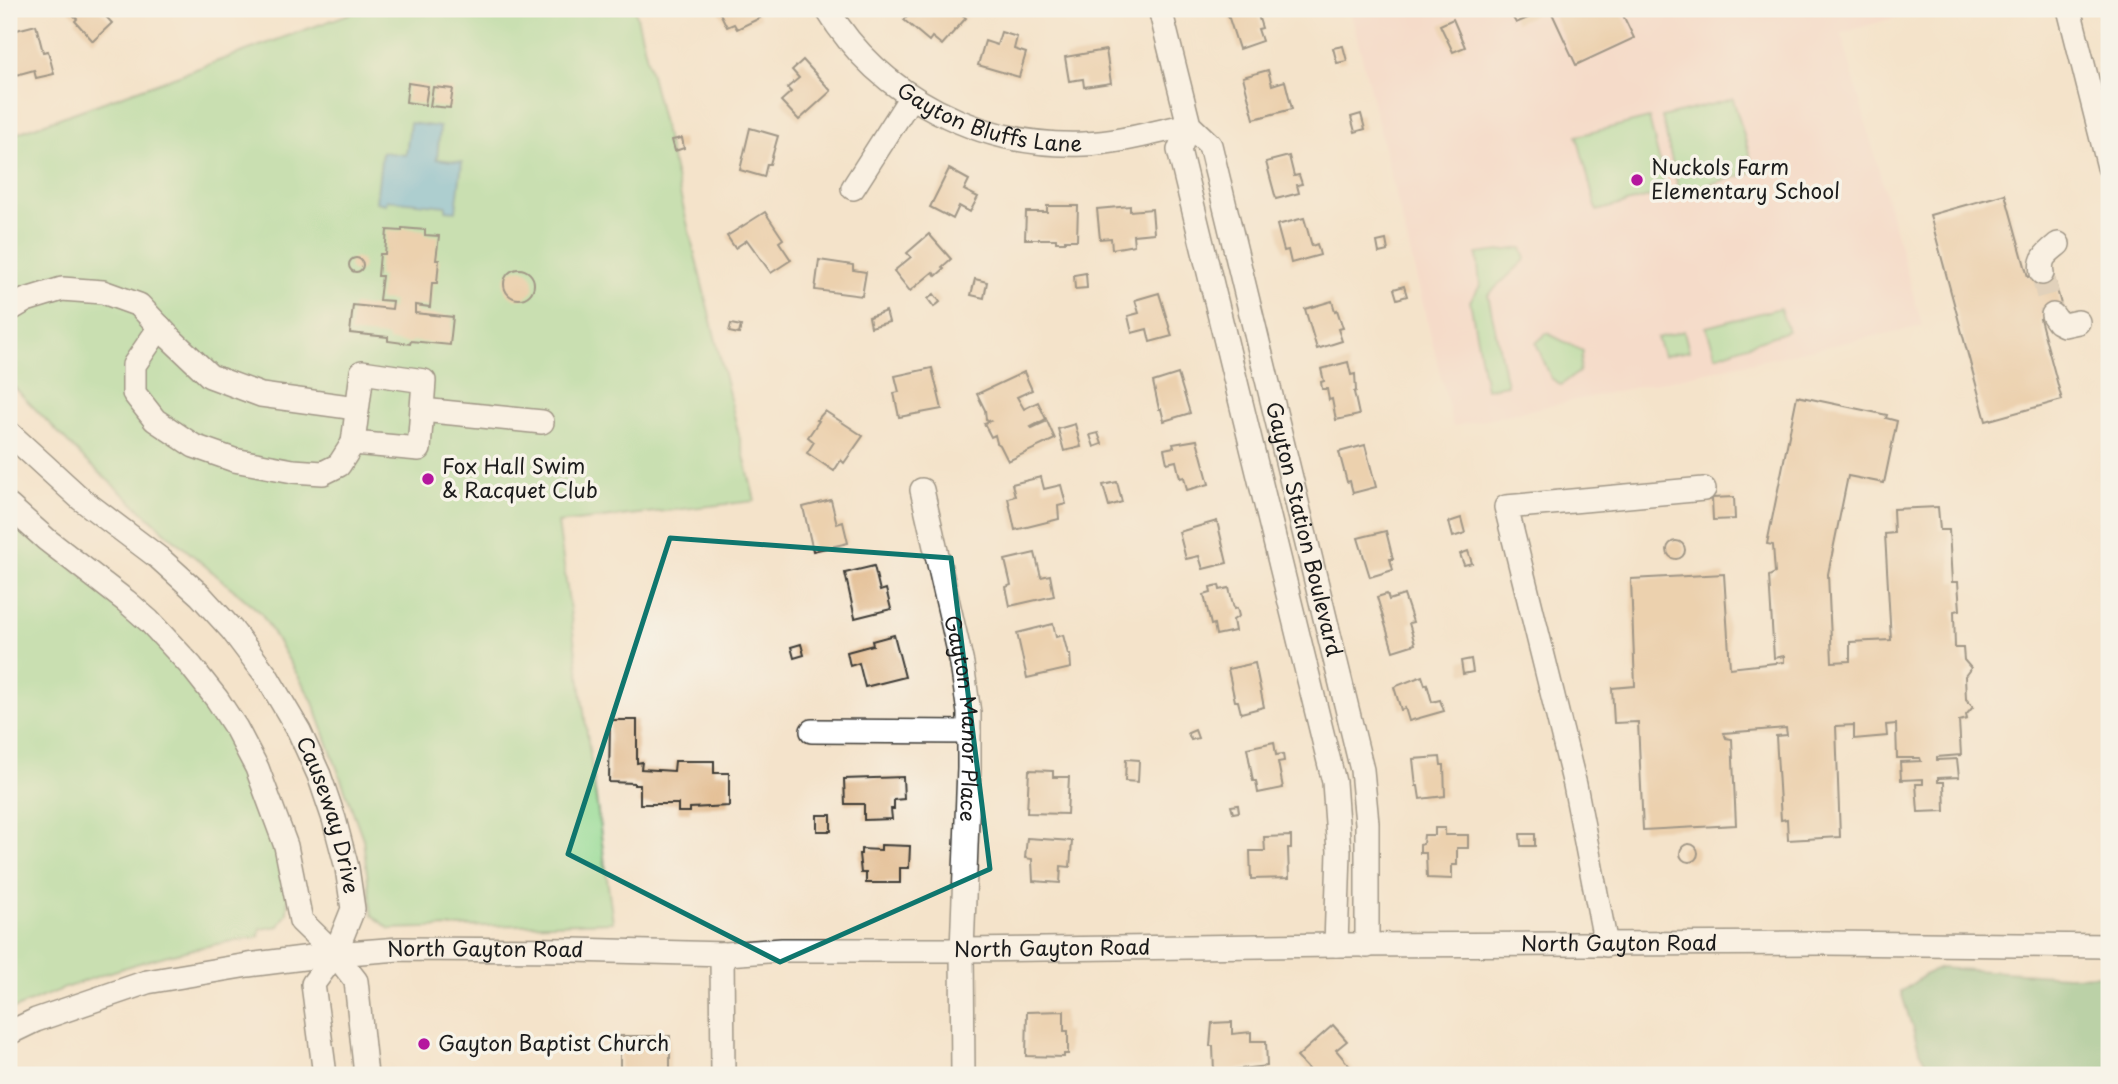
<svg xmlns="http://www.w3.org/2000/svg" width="2118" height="1084" font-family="'Playpen Sans',sans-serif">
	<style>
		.built { fill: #f7d1c8 }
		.green { fill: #94da93; stroke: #587b58; stroke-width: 2 }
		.forest { fill: #77ba7d; stroke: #4a6b4c; stroke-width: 2 }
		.water { fill: #58b3d6; stroke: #3a6879; stroke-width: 2 }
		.building { fill: #e2ba8d }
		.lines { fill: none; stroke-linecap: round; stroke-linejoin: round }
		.minor-tunnel { stroke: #c9bba8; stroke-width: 23; stroke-dasharray: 23 11; stroke-linecap: butt }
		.minor-casing { stroke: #3c3a36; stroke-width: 26 }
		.minor { stroke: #fff; stroke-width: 23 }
		.marked { fill: none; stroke: #0f766e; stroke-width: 5; stroke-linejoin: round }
		.poi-dot { fill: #b5179e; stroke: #f7f3e8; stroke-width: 2.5 }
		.labels { text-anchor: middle; stroke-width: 7; stroke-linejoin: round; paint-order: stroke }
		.street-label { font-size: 21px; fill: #1c1c1c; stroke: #f7f3e8 }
		.poi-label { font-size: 21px; fill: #1c1c1c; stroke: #f7f3e8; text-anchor: start }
	</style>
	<rect width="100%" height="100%" fill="#f7f3e8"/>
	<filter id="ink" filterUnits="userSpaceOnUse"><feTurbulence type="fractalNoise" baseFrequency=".0143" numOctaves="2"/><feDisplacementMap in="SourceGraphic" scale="14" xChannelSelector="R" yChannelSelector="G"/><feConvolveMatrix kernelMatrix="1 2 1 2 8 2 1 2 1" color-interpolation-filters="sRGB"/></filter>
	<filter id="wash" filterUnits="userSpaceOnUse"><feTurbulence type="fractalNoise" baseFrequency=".00686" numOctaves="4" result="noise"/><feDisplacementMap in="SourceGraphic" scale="28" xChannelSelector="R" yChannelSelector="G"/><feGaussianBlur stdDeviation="1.57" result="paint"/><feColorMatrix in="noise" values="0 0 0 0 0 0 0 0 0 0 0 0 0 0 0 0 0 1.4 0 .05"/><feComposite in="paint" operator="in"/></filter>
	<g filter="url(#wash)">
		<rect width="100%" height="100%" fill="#f4e3cb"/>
		<polygon class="built" points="1350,9 1926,9 1841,33 1922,326 1453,426"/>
		<g class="green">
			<polygon points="363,9 635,9 755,501 558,523 613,922 390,929 372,915 363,839 312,700 261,613 171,537 82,457 9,382 9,136"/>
			<polygon points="1733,99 1755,172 1679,192 1662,117"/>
			<polygon points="1649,118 1667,192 1597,211 1577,136"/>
			<polygon points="1522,248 1526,259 1488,295 1507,385 1486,389 1470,301 1480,286 1477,254"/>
			<polygon points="1780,308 1788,331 1716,356 1706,327"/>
			<polygon points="1684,331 1689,351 1663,356 1657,338"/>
			<polygon points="1547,333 1583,351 1579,372 1561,385 1551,378 1536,343"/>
			<path d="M9,516l134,108 62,72 51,88 21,63 11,48 -1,18 -8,13 -19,3 -1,8c-87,12 -170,39 -250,74z"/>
		</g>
		<polygon class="forest" points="1940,968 2067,976 2109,975 2109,1075 1934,1075 1919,1049 1901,992 1926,974"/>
		<polygon class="water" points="410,123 440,127 437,159 462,162 456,211 446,210 446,206 387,200 386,204 376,202 382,152 406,155"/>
		<g id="blocks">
			<g class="building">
				<polygon points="71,9 99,9 112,23 93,41 75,21 77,19 69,10"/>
				<polygon points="718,9 755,9 760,18 737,29 734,24 727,27"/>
				<polygon points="914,9 955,9 966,18 942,45 932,37 929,41 904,20"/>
				<polygon points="1226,9 1256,9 1262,28 1258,29 1262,41 1239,49"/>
				<polygon points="1508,9 1549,9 1516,23"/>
				<polygon points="1550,9 1620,9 1634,38 1576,65"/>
				<polygon points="1679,9 1706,9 1706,10 1681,16"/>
				<polygon points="1453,19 1465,47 1453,52 1440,25"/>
				<polygon points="36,25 43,52 48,51 54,74 36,78 34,70 9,77 9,32"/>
				<polygon points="1001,32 1017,37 1014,49 1026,53 1019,77 978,65 985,41 997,45"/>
				<polygon points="1343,46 1347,61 1337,63 1333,48"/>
				<polygon points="1106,50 1111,83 1084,87 1083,79 1069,81 1065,57"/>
				<polygon points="803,60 831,91 799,120 781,101 791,92 787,88 799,78 792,70"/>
				<polygon points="1268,70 1272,85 1285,81 1292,109 1254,119 1243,77"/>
				<polygon points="408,83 428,86 425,105 406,102"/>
				<polygon points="433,87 453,89 450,108 430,106"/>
				<polygon points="1361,114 1365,129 1355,132 1351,117"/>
				<polygon points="750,128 778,136 770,164 767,164 764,177 740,170"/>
				<polygon points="682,138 684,148 675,151 672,140"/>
				<polygon points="1289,156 1294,176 1299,175 1302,184 1297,185 1299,193 1276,199 1266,162"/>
				<polygon points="949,169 969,180 964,190 978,197 970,212 959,206 953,219 930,207"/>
				<polygon points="2005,194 2028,277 2052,270 2063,312 2040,319 2062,400 1986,421 1930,215"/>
				<polygon points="1047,206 1078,206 1077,240 1065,240 1065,242 1056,242 1056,239 1025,239 1026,212 1047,212"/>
				<polygon points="1130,206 1130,211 1152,209 1154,233 1133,235 1134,245 1112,249 1111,238 1100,239 1097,209"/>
				<polygon points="765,212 783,239 779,242 791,260 771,273 747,240 735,248 727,236"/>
				<polygon points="1304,218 1312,246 1317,244 1320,255 1291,263 1288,250 1284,251 1277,225"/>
				<polygon points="402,228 425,230 425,235 439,236 436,260 439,260 437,283 432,283 430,307 415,305 415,313 453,317 450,345 411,341 410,344 388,341 388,337 350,333 353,305 392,309 393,301 379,300 382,276 378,276 380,254 385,254 387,230 402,231"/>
				<polygon points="929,234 951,259 942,267 944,269 936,276 933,272 910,291 894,271 911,257 907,253"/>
				<polygon points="1386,240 1388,251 1379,253 1377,242"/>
				<circle cx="356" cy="265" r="7"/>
				<polygon points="819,260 853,265 853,270 866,272 862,296 815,290"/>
				<circle cx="519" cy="284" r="15"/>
				<polygon points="1086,273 1087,288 1075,289 1074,275"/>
				<polygon points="975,279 987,282 984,298 971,295"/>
				<polygon points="1404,286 1407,296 1397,299 1394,289"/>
				<polygon points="1159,293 1172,336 1150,342 1147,329 1132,333 1128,316 1139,313 1135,300"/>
				<polygon points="934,294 940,302 934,307 928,299"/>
				<polygon points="1332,301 1335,311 1337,310 1343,328 1338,329 1342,341 1317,349 1305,309"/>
				<polygon points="886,311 889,322 871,327 869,317"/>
				<polygon points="731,324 741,326 739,334 729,332"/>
				<polygon points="1348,362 1351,375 1355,374 1356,391 1354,392 1359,415 1336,420 1332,399 1329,400 1327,389 1322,389 1321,382 1324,381 1321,369"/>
				<polygon points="932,368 942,409 899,417 894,393 899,392 895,376"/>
				<polygon points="1024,372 1032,390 1017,397 1024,409 1038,402 1046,419 1031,427 1032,428 1047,421 1055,439 1008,461 1000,445 997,443 995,435 991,437 984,423 990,421 986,419 985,410 977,394"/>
				<polygon points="1178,374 1190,413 1164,421 1161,409 1159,409 1153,382"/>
				<polygon points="1797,396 1887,415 1886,418 1897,421 1884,483 1848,476 1828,574 1832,662 1850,661 1850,642 1891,640 1885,534 1894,533 1893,509 1938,507 1940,530 1949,530 1952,582 1958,582 1960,610 1954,611 1955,648 1963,648 1964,660 1971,668 1965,676 1966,699 1973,707 1966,715 1967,719 1959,721 1961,755 1937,757 1937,760 1957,759 1959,777 1938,778 1938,782 1944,782 1945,811 1918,812 1916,784 1923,784 1923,779 1901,780 1900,762 1921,761 1920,758 1897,758 1896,724 1886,725 1887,736 1854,739 1854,725 1836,726 1840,837 1788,840 1787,819 1781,820 1776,736 1787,735 1786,728 1724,733 1726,738 1732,739 1736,825 1643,830 1638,722 1614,723 1612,688 1635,686 1631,579 1724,574 1730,668 1784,662 1784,656 1774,658 1769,576 1775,573 1773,545 1767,544"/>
				<polygon points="825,411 863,436 844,463 841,460 834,471 807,453 814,442 808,437 819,421 817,420"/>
				<polygon points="1075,424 1081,447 1064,451 1058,429"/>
				<polygon points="1098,433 1102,444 1094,447 1090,435"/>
				<polygon points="1197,440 1209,484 1187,490 1184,477 1180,478 1176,461 1167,463 1164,449 1174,447 1173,444"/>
				<polygon points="1365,445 1376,487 1353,493 1350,481 1347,482 1339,452"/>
				<polygon points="1041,477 1044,489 1061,485 1066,504 1058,506 1059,519 1015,530 1008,498 1015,496 1012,484"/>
				<polygon points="1117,482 1122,502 1109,506 1103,485"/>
				<polygon points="1734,497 1735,519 1713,520 1712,498"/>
				<polygon points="831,500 837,524 843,522 848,543 813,551 803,507"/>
				<polygon points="1461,518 1465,533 1453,537 1449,522"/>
				<polygon points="1217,521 1227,563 1203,569 1199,556 1186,559 1179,532"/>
				<polygon points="1386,531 1393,559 1390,559 1393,570 1370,577 1358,538"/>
				<circle cx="1676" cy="550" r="9"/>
				<polygon points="1468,551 1472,563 1464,565 1460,554"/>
				<polygon points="1035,553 1041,577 1050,575 1054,596 1010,606 1006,587 1011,585 1005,560"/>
				<polygon points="874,566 880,591 886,589 891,609 855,618 845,573"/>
				<polygon points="1219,585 1220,590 1229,588 1234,609 1237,608 1239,616 1233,620 1235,631 1216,635 1214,624 1211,625 1204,595 1211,593 1210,587"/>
				<polygon points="1387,594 1389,600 1404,595 1413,622 1409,623 1415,644 1393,651 1377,597"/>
				<polygon points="1053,624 1056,637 1063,635 1068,654 1070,654 1071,668 1027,678 1017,633"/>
				<polygon points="894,635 905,677 865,687 859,663 850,666 847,652 873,645 872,641"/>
				<polygon points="801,644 804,655 794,658 791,647"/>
				<polygon points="1471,659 1473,672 1463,674 1461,661"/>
				<polygon points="1255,663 1264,707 1241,713 1238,701 1235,701 1228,669"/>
				<polygon points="1422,676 1425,685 1427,684 1432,702 1440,700 1444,711 1409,721 1405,708 1401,710 1394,687"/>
				<polygon points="610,720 637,720 637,763 642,762 641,769 674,771 675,761 714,761 714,773 729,773 729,806 690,808 690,812 678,812 678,804 640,804 640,785 634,785 634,783 609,782"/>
				<polygon points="1195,730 1198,738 1191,740 1188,733"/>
				<polygon points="1274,742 1276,755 1283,754 1284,761 1278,762 1283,788 1258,793 1256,781 1253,781 1247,748"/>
				<polygon points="1440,757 1441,765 1444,765 1445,796 1420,799 1418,786 1416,786 1413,759"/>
				<polygon points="1126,759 1139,760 1138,782 1125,781"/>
				<polygon points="1029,770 1053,771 1053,777 1069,777 1067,814 1027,813"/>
				<polygon points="903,777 904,799 894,800 894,809 891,809 892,819 864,820 864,804 845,804 844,779"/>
				<polygon points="1238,805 1239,812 1233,813 1231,806"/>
				<rect x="817" y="815" width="14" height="16"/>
				<polygon points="1435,828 1445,828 1445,835 1468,835 1468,848 1457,848 1457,865 1452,865 1452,879 1427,878 1426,853 1420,853 1420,845 1423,844 1424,835 1435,835"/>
				<polygon points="1520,834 1535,834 1535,846 1521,846"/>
				<polygon points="1291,836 1291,848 1288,848 1289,878 1251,879 1250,851 1265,851 1264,837"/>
				<polygon points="1027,838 1072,841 1070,867 1061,866 1060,883 1033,881 1032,859 1025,858"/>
				<circle cx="1689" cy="853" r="9"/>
				<polygon points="881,845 910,846 909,868 900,868 900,883 866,883 866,873 861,873 859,854 861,854 861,849 881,850"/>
				<polygon points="1064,1011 1064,1031 1068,1031 1068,1054 1064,1054 1064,1057 1026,1056 1027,1012"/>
				<polygon points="1232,1022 1232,1034 1251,1032 1251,1041 1266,1041 1267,1066 1214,1072 1213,1046 1210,1046 1212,1023"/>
				<polygon points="1333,1025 1347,1041 1336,1050 1357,1075 1311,1075 1309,1073 1310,1071 1297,1057"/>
				<rect x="620" y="1036" width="50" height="39"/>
			</g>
		</g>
	</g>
	<g filter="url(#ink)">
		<use href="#blocks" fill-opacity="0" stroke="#3c3a36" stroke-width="2"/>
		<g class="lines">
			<polyline class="minor-tunnel" points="2042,273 2053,315"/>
			<defs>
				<g id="minor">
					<path id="s1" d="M827,9c53,88 154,139 257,135 35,-1 71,-12 105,-19"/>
					<path id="s2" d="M1160,9l29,116 21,20 152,625 5,53v123"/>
					<polyline points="2069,9 2109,167"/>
					<polyline points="1189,125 1179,150 1334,782 1339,851 1336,945"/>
					<polyline points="853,188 911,97"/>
					<path d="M2042,273c-3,-15 5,-20 16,-29"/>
					<polyline points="9,310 26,300 62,289 103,292 139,305 171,339 210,376 261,395 356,408"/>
					<polyline points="2053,315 2058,322 2064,325 2078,322"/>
					<polyline points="160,327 134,365 134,393 155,420 194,446 234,460 293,471 323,473 339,465 353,443"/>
					<polygon points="362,372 424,381 419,449 353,443"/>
					<polyline points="422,410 542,422"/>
					<path id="s3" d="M9,433l72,66 78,59 41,37 32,35 34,45 33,56 20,44 15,44 13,49 6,41 -18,45 -22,30 12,91"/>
					<path id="s4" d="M922,490l40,174 7,49v55l-7,182 1,125"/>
					<polyline points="9,506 47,540 126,601 149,621 191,666 217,699 236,728 257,768 286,846 301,921 335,954 356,981 366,1075"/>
					<polyline points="812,731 969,732"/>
					<polyline points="1606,945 1575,785 1506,507 1704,489"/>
					<polyline points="722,954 723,1075"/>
					<path id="s5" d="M9,1033l27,-13 111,-38 101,-17 87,-11 64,-5 174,1 153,4 56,-4h180l374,-5 489,-2 284,3"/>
				</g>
			</defs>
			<use href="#minor" class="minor-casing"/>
			<use href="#minor" class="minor"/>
		</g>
	</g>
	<path d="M0 0H2118V1084H0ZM670,538l281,20 39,311 -210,93 -212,-108z" fill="#f4e3cb" fill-opacity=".55" fill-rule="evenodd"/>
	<path class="marked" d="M670,538l281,20 39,311 -210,93 -212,-108z"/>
	<g class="poi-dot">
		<circle cx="1637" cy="180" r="7"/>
		<circle cx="428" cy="479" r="7"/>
		<circle cx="424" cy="1044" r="7"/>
	</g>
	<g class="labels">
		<g class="street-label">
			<text dy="7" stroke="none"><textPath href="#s1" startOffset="205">Gayton Bluffs Lane</textPath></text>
			<text dy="7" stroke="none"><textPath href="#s2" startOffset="544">Gayton Station Boulevard</textPath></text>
			<text dy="7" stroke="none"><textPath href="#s4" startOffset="233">Gayton Manor Place</textPath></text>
			<text dy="7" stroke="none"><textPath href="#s3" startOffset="509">Causeway Drive</textPath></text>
			<text dy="7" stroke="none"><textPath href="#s5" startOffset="1622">North Gayton Road</textPath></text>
			<text dy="7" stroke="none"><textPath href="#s5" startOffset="1055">North Gayton Road</textPath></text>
			<text dy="7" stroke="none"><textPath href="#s5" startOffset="488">North Gayton Road</textPath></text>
		</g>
		<g class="poi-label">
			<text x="1651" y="175">Nuckols Farm<tspan x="1651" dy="24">Elementary School</tspan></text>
			<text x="442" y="474">Fox Hall Swim<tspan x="442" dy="24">&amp; Racquet Club</tspan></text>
			<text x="438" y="1051">Gayton Baptist Church</text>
		</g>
	</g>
	<rect width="2118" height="1084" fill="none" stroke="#f7f3e8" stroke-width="35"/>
</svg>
